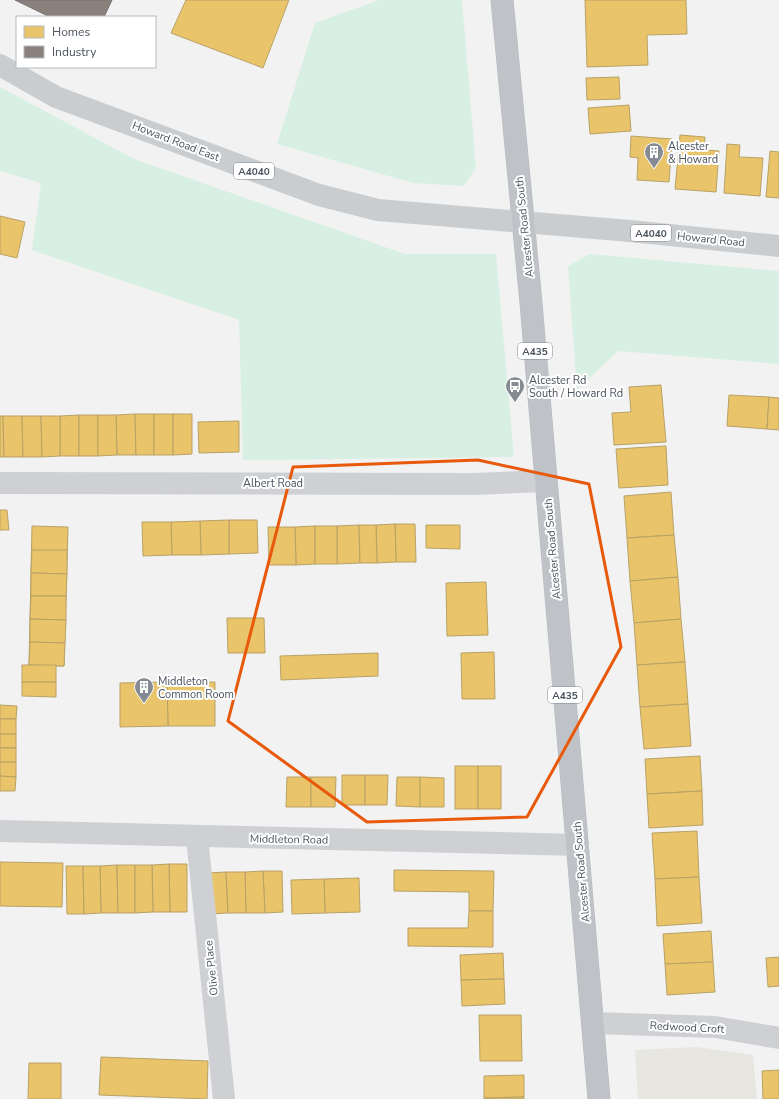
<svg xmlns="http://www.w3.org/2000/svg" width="779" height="1099" font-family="'Nunito Sans',sans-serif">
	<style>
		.commercial { fill: #e7e6e0 }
		.green { fill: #d8f0e3 }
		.homes { fill: #e9c46a; stroke: #b9a266 }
		.industry { fill: #8a817c; stroke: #777373 }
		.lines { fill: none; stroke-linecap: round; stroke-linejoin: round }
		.highway-casing { stroke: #b7bbc1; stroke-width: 23 }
		.minor { stroke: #ced0d3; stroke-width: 22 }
		.major { stroke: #cacdd0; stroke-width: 22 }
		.highway { stroke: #bfc3c8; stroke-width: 22 }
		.marked { fill: none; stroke: #e8590c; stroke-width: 3; stroke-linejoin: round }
		.labels { text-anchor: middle; stroke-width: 4; stroke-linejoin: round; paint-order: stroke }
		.shield { fill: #fff; stroke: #80878e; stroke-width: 1 }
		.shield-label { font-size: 10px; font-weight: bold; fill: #4a535e }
		.street-label { font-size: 11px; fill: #4a535e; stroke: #fff }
		.poi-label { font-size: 11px; fill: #4a535e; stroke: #fff; text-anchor: start }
	</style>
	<rect width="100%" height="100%" fill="#f2f2f2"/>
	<polygon class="commercial" points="697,1047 753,1055 757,1099 638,1099 635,1050"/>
	<g class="green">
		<polygon points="379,0 462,0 476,168 464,186 413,183 277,144 315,23"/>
		<polygon points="0,87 134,159 405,254 496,254 514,457 243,460 239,320 32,250 41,183 0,171"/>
		<polygon points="590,254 779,271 779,364 618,351 577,390 568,266"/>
	</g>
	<g class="homes">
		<polygon points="186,0 289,0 263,68 171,33"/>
		<polygon points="585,0 686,0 687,34 647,35 648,65 587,67"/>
		<polygon points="619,77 620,99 587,100 586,78"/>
		<polygon points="629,105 631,131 590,134 588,108"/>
		<polygon points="680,135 705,137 704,150 719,151 716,192 675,189"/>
		<polygon points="631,136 672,139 669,182 637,180 638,158 630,157"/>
		<polygon points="727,144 740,145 739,157 763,158 760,196 724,193"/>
		<polygon points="770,151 779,152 779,198 766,197"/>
		<polygon points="0,216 25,222 17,258 0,254"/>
		<polygon points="661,385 666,442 614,445 612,413 631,412 629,387"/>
		<polygon points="729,395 769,397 767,429 727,426"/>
		<polygon points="769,397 779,398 779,430 767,429"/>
		<polygon points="135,414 136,455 117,455 116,415"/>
		<polygon points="135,414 154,414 154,455 136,455"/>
		<rect x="154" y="414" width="19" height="41"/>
		<polygon points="173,414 192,414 192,454 173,455"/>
		<polygon points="79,415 79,456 60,456 60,416"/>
		<rect x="79" y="415" width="19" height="41"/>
		<polygon points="98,415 116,415 117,455 98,456"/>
		<polygon points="0,416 3,416 4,457 0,457"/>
		<polygon points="3,416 22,416 23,457 4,457"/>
		<polygon points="22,416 41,416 42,457 23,457"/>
		<polygon points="41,416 60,416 60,456 42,457"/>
		<polygon points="239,421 239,452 199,453 198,422"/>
		<polygon points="666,446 668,485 619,488 616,449"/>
		<polygon points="671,492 674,535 627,538 624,496"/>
		<polygon points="0,510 7,510 9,530 0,530"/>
		<polygon points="229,520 257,520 258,553 229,554"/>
		<polygon points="229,520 229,554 201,555 200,521"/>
		<polygon points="200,521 201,555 172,555 171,522"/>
		<polygon points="142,522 171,522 172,555 143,556"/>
		<polygon points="395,524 415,524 416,562 396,562"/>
		<polygon points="395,524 396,562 377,563 376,525"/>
		<polygon points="359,525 360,563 337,564 337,526"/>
		<polygon points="359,525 376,525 377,563 360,563"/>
		<polygon points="426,525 460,525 460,549 426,548"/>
		<polygon points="32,526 68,527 64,666 29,665"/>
		<polygon points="315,526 315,564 296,565 295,527"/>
		<rect x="315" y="526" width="22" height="38"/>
		<polygon points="268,527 295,527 296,565 269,565"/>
		<polygon points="674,535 678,577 630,581 627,538"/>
		<polygon points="32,550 67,550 67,574 31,573"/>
		<polygon points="31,573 67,574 66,596 31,596"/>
		<polygon points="678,577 681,619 634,623 630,581"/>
		<polygon points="486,582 488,635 447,636 446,583"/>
		<polygon points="31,596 66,596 66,620 30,619"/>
		<polygon points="227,618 264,618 265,653 228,653"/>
		<polygon points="30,619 66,620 65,643 30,642"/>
		<polygon points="681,619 685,662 637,665 634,623"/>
		<polygon points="30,642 65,643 64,666 29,665"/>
		<polygon points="494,652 495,699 462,699 461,653"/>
		<polygon points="378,653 378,676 281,680 280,656"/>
		<polygon points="685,662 688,704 640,707 637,665"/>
		<rect x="22" y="665" width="34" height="17"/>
		<polygon points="22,682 56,682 56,697 22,696"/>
		<polygon points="167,682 215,682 215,726 168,726"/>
		<polygon points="167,682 168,726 120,727 120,683"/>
		<polygon points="688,704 691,746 644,749 640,707"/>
		<polygon points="0,705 17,706 16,719 0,719"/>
		<rect x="0" y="719" width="16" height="15"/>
		<rect x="0" y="734" width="16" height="14"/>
		<rect x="0" y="748" width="16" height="14"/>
		<polygon points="700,756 702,791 647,794 645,759"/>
		<polygon points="0,762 16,762 16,777 0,776"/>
		<rect x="455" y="766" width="23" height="43"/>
		<rect x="478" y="766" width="23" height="43"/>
		<rect x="342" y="775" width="23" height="30"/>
		<polygon points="365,775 388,775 387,805 365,805"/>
		<polygon points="0,776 16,777 15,791 0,791"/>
		<polygon points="287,777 311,777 311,807 286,807"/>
		<polygon points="311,777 336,777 335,807 311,807"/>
		<polygon points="397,777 420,777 420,807 396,806"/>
		<polygon points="420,777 444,778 444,807 420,807"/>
		<polygon points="702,791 703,825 649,828 647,794"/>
		<polygon points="697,831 699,877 655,879 652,833"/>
		<polygon points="0,862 63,863 62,907 0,906"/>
		<polygon points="169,864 187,864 187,912 170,912"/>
		<polygon points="169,864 170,912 153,912 152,865"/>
		<polygon points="117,865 118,913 101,913 100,866"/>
		<polygon points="117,865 135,865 135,913 118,913"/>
		<polygon points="135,865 152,865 153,912 135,913"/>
		<polygon points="66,866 83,866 84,914 67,914"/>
		<polygon points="83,866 100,866 101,913 84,914"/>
		<polygon points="394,870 494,871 493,911 469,911 469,892 394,891"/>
		<polygon points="263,871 282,871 283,912 265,913"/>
		<polygon points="263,871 265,913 246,913 245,872"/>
		<polygon points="226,872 228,913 209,914 208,873"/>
		<polygon points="226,872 245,872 246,913 228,913"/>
		<polygon points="699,877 702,923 657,926 655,879"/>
		<polygon points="359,878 360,912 325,913 324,879"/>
		<polygon points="324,879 325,913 292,914 291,880"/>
		<polygon points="469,911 493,911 493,947 408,946 408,928 468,928"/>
		<polygon points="711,931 713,962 665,964 663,934"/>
		<polygon points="503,953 504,979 461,980 460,955"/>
		<polygon points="779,957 779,986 768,987 766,958"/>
		<polygon points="713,962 715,992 667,995 665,964"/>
		<polygon points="504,979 505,1004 462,1006 461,980"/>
		<polygon points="479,1015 521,1015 522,1061 480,1061"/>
		<polygon points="101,1057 208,1061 207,1099 99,1095"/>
		<polygon points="29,1063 61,1063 61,1099 28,1099"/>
		<polygon points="779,1070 779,1099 763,1099 762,1071"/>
		<polygon points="524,1075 524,1097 484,1098 484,1076"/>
		<polygon points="524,1097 524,1099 484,1099 484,1098"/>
	</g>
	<polygon class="industry" points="15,0 112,0 104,17 50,17"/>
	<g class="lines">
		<defs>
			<polyline id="highway" points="502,0 531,303 599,1099"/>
		</defs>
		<use href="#highway" class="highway-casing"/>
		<g class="minor">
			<polyline points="0,483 474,484 546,481"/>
			<polyline points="0,831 578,845"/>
			<polyline points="197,837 224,1099"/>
			<polyline points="593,1023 715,1027 779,1038"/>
		</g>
		<polyline class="major" points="0,65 56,97 319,195 378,210 630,231 779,246"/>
		<use href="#highway" class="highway"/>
	</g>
	<path class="marked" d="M478,460l111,24 32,163 -94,170 -160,5 -139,-101 65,-254z"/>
	<defs>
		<symbol id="building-pin" viewBox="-11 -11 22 30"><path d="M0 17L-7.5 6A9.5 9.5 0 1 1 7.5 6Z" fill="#858b92" stroke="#fff"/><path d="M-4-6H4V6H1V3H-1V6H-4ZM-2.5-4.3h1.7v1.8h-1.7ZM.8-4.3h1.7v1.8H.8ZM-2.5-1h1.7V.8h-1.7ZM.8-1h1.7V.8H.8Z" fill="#fff"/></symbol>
		<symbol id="bus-pin" viewBox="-11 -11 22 30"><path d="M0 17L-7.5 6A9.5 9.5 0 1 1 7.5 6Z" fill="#858b92" stroke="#fff"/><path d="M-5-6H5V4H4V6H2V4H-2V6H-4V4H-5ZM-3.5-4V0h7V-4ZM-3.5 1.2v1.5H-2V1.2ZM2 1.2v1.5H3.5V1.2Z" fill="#fff"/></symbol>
	</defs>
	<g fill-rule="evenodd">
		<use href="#building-pin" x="643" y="141" width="22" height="30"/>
		<use href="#bus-pin" x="504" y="375" width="22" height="30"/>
		<use href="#building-pin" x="133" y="676" width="22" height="30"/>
	</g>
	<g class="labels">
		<g class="shield">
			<rect x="234" y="163" width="40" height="16" rx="3"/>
			<rect x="631" y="225" width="40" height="16" rx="3"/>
			<rect x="518" y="343" width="34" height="16" rx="3"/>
			<rect x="548" y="687" width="34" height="16" rx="3"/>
		</g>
		<g class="shield-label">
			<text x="254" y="175">A4040</text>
			<text x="651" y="237">A4040</text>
			<text x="535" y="355">A435</text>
			<text x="565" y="699">A435</text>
		</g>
		<g class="street-label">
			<text transform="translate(176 141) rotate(21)" y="4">Howard Road East</text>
			<text transform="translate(524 227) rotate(-96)" y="4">Alcester Road South</text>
			<text transform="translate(711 239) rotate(6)" y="4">Howard Road</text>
			<text x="273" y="487">Albert Road</text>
			<text transform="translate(552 549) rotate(-95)" y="4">Alcester Road South</text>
			<text transform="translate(289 839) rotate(1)" y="4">Middleton Road</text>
			<text transform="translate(581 872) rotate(-95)" y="4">Alcester Road South</text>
			<text transform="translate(211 968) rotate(-96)" y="4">Olive Place</text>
			<text transform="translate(687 1027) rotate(3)" y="4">Redwood Croft</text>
		</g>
		<g class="poi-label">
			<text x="668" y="150">Alcester<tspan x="668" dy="13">&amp; Howard</tspan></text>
			<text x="529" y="384">Alcester Rd<tspan x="529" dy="13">South / Howard Rd</tspan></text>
			<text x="158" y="685">Middleton<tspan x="158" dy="13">Common Room</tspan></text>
		</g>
	</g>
	<rect x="16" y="16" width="140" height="52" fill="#ffffff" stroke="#b7babf"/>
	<rect x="24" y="26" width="20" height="12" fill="#e9c46a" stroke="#b7babf"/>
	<text x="52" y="36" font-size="12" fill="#4a535e">Homes</text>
	<rect x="24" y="46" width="20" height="12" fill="#8a817c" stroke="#b7babf"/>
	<text x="52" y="56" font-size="12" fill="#4a535e">Industry</text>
</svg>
